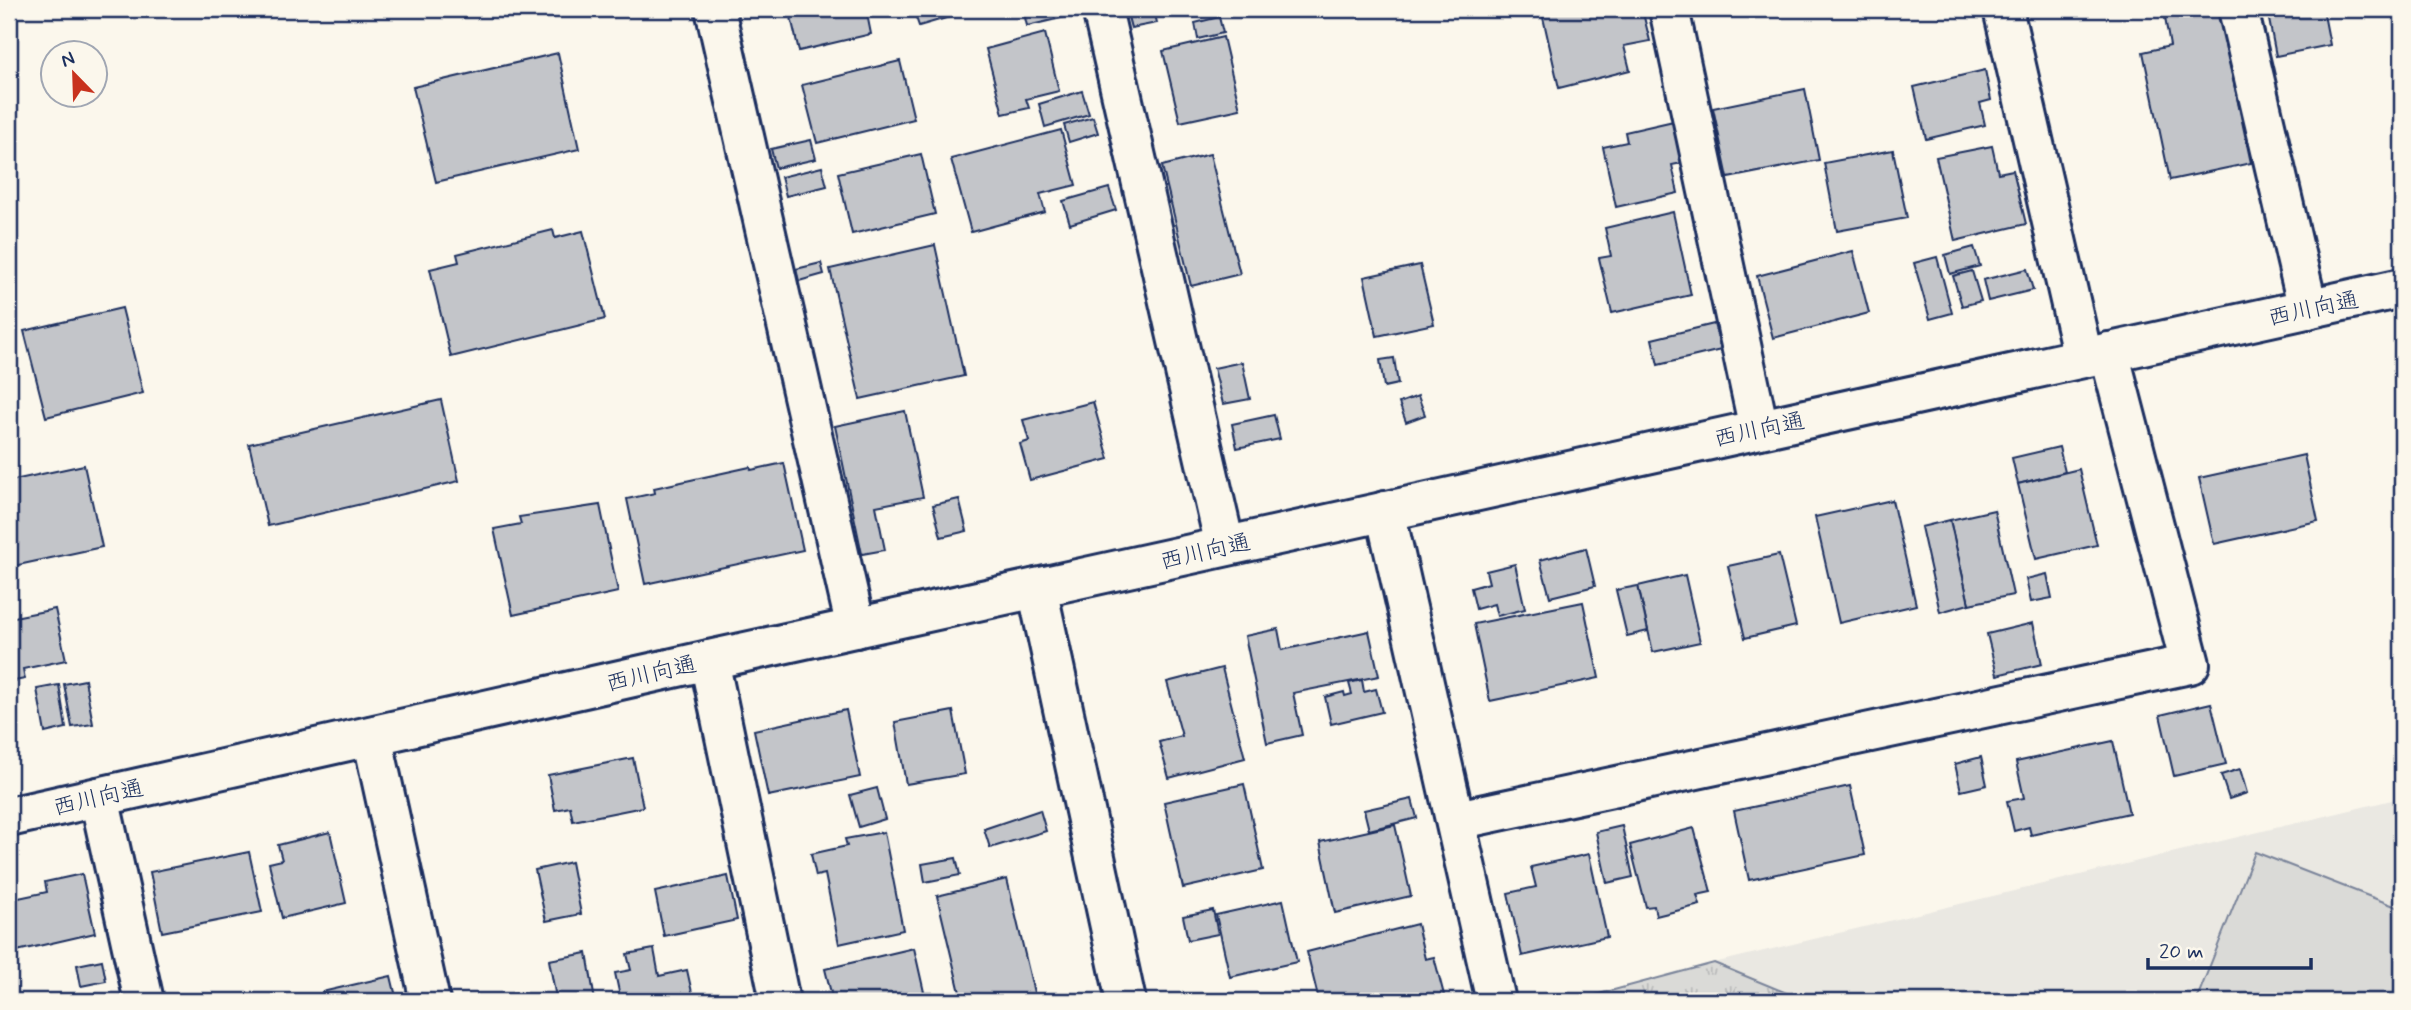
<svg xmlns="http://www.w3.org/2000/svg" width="2411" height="1010" font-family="Mynerve,'Klee One',sans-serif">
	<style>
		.built { fill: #eae8e2 }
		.grass { fill: url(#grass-tufts); stroke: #7a849a; stroke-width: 2 }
		.pitch { fill: #dadad7; stroke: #7a849a; stroke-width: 2 }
		.building { fill: #c3c5c9; stroke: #1b2f5e; stroke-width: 2 }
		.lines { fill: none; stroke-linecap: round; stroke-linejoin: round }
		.street-casing { stroke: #1b2f5e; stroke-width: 44 }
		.secondary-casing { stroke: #1b2f5e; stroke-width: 44 }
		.street { stroke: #fbf7ec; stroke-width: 38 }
		.secondary { stroke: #fbf7ec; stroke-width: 38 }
		.labels { text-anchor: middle; stroke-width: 7; stroke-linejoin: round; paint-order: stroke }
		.street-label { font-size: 23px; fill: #1b2f5e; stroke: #fbf7ec }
	</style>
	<defs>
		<pattern id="grass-tufts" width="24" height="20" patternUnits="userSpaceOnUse" patternTransform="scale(1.75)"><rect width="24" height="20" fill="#dadad7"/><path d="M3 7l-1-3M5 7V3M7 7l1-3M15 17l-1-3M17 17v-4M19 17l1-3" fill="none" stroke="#babbbb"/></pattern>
	</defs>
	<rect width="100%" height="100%" fill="#fbf7ec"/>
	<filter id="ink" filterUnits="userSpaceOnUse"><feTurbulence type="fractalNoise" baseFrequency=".0143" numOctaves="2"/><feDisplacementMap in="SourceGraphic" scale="14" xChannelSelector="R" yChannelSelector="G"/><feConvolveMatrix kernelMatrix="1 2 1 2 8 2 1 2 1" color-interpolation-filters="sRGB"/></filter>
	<g filter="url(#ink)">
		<polygon class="built" points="2396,799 2402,802 2402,1001 1806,1001 1714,963"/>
		<polygon class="grass" points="1714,963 1806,1001 1573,1001"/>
		<polygon class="pitch" points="2255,852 2402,909 2402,1001 2196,1001"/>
		<g class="building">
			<polygon points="789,9 866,9 871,34 799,51"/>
			<polygon points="913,9 977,9 919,26"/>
			<polygon points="1023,9 1073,9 1074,15 1027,26"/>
			<polygon points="1126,9 1154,9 1157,23 1131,28"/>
			<polygon points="1322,9 1345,9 1324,14"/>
			<polygon points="1559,9 1642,9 1650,41 1624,46 1630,70 1559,88 1542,13"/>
			<polygon points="2207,9 2218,9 2251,163 2170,180 2143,52 2170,46 2165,18"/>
			<polygon points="2267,9 2323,9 2330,45 2276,56"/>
			<polygon points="1219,17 1223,33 1198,39 1195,23"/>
			<polygon points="1045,33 1059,91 1026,99 1029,108 1003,114 986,49"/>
			<polygon points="1223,37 1240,109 1180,122 1163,51"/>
			<polygon points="558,53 579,149 436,182 413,87"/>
			<polygon points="900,61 914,119 817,143 802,85"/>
			<polygon points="1985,70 1991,100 1980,103 1985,125 1926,139 1914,87"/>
			<polygon points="1805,89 1819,160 1728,178 1713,108"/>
			<polygon points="1082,91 1089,114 1045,127 1039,104"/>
			<polygon points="1093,117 1098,133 1069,142 1064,125"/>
			<polygon points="1678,120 1687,162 1672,165 1678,193 1616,207 1603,147 1627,142 1625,132"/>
			<polygon points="1061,130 1076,185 1040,194 1045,212 971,232 951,159"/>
			<polygon points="811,140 816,159 776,168 771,149"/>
			<polygon points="1992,146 1998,173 2013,170 2026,224 1955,241 1936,157"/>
			<polygon points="1893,150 1907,218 1837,231 1824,163"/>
			<polygon points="921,154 935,214 852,234 838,173"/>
			<polygon points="1210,154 1240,274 1191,286 1162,166"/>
			<polygon points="822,167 827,186 786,196 781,177"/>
			<polygon points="1109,188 1116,210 1070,224 1063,201"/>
			<polygon points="1673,212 1691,295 1612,313 1599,258 1611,256 1605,228"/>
			<polygon points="553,230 555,238 583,231 605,319 451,357 430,269 459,262 457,254"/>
			<polygon points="935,245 964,376 860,399 830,269"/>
			<polygon points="1974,247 1980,266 1950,274 1945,255"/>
			<polygon points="1853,251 1869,313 1773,338 1757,276"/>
			<polygon points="1937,257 1952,313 1930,319 1914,263"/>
			<polygon points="821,263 824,274 799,281 796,269"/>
			<polygon points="1420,265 1434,324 1377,336 1364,277"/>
			<polygon points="2027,269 2033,290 1988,301 1983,280"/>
			<polygon points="1972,271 1981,301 1962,306 1953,276"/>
			<polygon points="122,308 143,393 46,417 24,331"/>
			<polygon points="1714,324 1721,350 1658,365 1652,339"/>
			<polygon points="1394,358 1398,384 1384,387 1380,360"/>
			<polygon points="1242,362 1250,399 1223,404 1214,368"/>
			<polygon points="1418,396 1425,415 1406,422 1399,403"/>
			<polygon points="441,400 459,481 268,526 249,444"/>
			<polygon points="1093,402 1109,459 1030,480 1020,444 1029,441 1023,420"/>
			<polygon points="905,411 923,497 876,506 885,550 862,554 835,426"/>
			<polygon points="1274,415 1280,439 1237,448 1232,424"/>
			<polygon points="2059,447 2065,472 2018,484 2012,458"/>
			<polygon points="2304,455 2318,521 2214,544 2199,478"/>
			<polygon points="784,463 803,550 645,584 627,499 655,493 654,488 750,467 751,470"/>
			<polygon points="84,465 102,547 9,567 9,481"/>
			<polygon points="2079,469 2097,545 2036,559 2018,484"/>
			<polygon points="959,499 967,531 941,537 933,505"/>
			<polygon points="1892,500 1916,605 1839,623 1815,517"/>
			<polygon points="600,505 618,592 513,615 494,529 521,524 519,517"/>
			<polygon points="1994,510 2013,595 1969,604 1950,520"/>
			<polygon points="1950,520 1969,604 1940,612 1921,527"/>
			<polygon points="1586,548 1595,586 1550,597 1540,560"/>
			<polygon points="1779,555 1796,626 1745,638 1728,566"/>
			<polygon points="1515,564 1525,609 1497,616 1494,604 1476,609 1471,588 1489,583 1486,571"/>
			<polygon points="2047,574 2052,598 2031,602 2026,579"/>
			<polygon points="1685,575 1700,642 1653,652 1638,586"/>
			<polygon points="1638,586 1648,631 1627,636 1616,590"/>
			<polygon points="1583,602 1599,678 1490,701 1474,624"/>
			<polygon points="55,609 66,660 23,669 25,679 9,682 9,618"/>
			<polygon points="2033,623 2042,664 1997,675 1987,634"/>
			<polygon points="1278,629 1282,650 1369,631 1379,676 1293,693 1302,735 1267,743 1245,636"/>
			<polygon points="1222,668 1245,758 1169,778 1159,742 1182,736 1167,682"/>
			<polygon points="85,680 93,724 72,727 64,684"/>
			<polygon points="1362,680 1364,692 1376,689 1382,712 1331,724 1325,697 1344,692 1345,696 1352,694 1349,683"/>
			<polygon points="59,685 66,728 45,733 37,689"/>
			<polygon points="2211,703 2226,764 2174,776 2160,715"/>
			<polygon points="846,710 860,777 768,796 754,730"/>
			<polygon points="953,711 965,774 906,784 895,722"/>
			<polygon points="2113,741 2129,813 2031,835 2029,827 2014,831 2007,801 2024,798 2016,762"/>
			<polygon points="1981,757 1987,785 1961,791 1955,764"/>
			<polygon points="633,758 643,807 573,821 570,807 555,810 548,775"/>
			<polygon points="2240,769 2247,793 2229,799 2221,775"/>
			<polygon points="1244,784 1263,870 1183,888 1164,802"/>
			<polygon points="1850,786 1865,855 1749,880 1734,811"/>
			<polygon points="877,788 885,819 859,827 850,795"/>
			<polygon points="1412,799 1417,818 1369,830 1364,810"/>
			<polygon points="1040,810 1046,831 990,848 984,829"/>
			<polygon points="1395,825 1411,896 1335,913 1320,842"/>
			<polygon points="1622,826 1633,877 1607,883 1596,832"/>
			<polygon points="1694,828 1711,892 1697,895 1700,905 1656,916 1654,906 1646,907 1630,845"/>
			<polygon points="330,832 346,903 282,918 269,863 282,860 278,845"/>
			<polygon points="884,832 903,930 839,944 825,874 816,876 811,854 847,846 845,839"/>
			<polygon points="249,852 262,912 162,932 150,872"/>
			<polygon points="1589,854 1607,937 1522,956 1508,893 1536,887 1531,867"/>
			<polygon points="956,858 960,875 925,882 922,864"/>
			<polygon points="571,862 581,914 546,921 535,870"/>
			<polygon points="82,874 95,933 17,951 9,900 47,892 45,882"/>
			<polygon points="728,876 737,920 664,936 655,892"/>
			<polygon points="1007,879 1036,1001 962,1001 937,896"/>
			<polygon points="1283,900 1297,962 1230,977 1216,915"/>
			<polygon points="1213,910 1218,934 1188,940 1183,916"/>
			<polygon points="1417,924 1425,959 1434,957 1444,995 1419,1001 1319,1001 1307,952"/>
			<polygon points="914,948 926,1001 833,1001 825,969"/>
			<polygon points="654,949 659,976 687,970 693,997 685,1001 621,1001 615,973 631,970 627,954"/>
			<polygon points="587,953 595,1001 540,1001 556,998 549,960"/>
			<polygon points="102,960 106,981 81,986 77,965"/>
			<polygon points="391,976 397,1001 324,1001 322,992"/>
		</g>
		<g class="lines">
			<defs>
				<g id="street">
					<polyline points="715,9 856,628"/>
					<polyline points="1102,9 1225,546"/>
					<polyline points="1669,9 1759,429"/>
					<polyline points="2003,9 2083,357"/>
					<polyline points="2238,9 2308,309"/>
					<polyline points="1385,511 1496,1001"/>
					<polyline points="1037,588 1126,1001"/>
					<polyline points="709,660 780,1001"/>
					<polyline points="372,736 430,1001"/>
					<polyline points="99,797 144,1001"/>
					<polyline points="1457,820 2190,664 2109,352"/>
				</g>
				<polyline id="secondary" points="9,817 709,660 2402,288"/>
			</defs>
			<use href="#street" class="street-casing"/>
			<use href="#secondary" class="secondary-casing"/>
			<use href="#street" class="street"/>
			<use href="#secondary" class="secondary"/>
		</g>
	</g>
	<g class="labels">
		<g class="street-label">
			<text transform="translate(2313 308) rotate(-12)" y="8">西川向通</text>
			<text transform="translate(1759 429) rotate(-12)" y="8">西川向通</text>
			<text transform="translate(1205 551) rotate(-13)" y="8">西川向通</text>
			<text transform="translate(651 673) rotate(-13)" y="8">西川向通</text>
			<text transform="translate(98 797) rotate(-13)" y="8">西川向通</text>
		</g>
	</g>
	<rect width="2411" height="1010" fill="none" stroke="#fbf7ec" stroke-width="35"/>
	<rect x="18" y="18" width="2376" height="975" fill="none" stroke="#1b2f5e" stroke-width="2.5" filter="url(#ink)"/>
	<g transform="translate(74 74) rotate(337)"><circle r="33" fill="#fbf7ec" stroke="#a1a7b3" stroke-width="2"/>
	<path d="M0-5L12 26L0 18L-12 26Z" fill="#c8321e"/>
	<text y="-10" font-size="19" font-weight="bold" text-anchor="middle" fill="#1b2f5e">N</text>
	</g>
	<path d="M2148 958v10h163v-10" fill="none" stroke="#1b2f5e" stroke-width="3.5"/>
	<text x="2159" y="958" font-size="21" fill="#1b2f5e" stroke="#fbf7ec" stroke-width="5" paint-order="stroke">20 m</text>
</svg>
